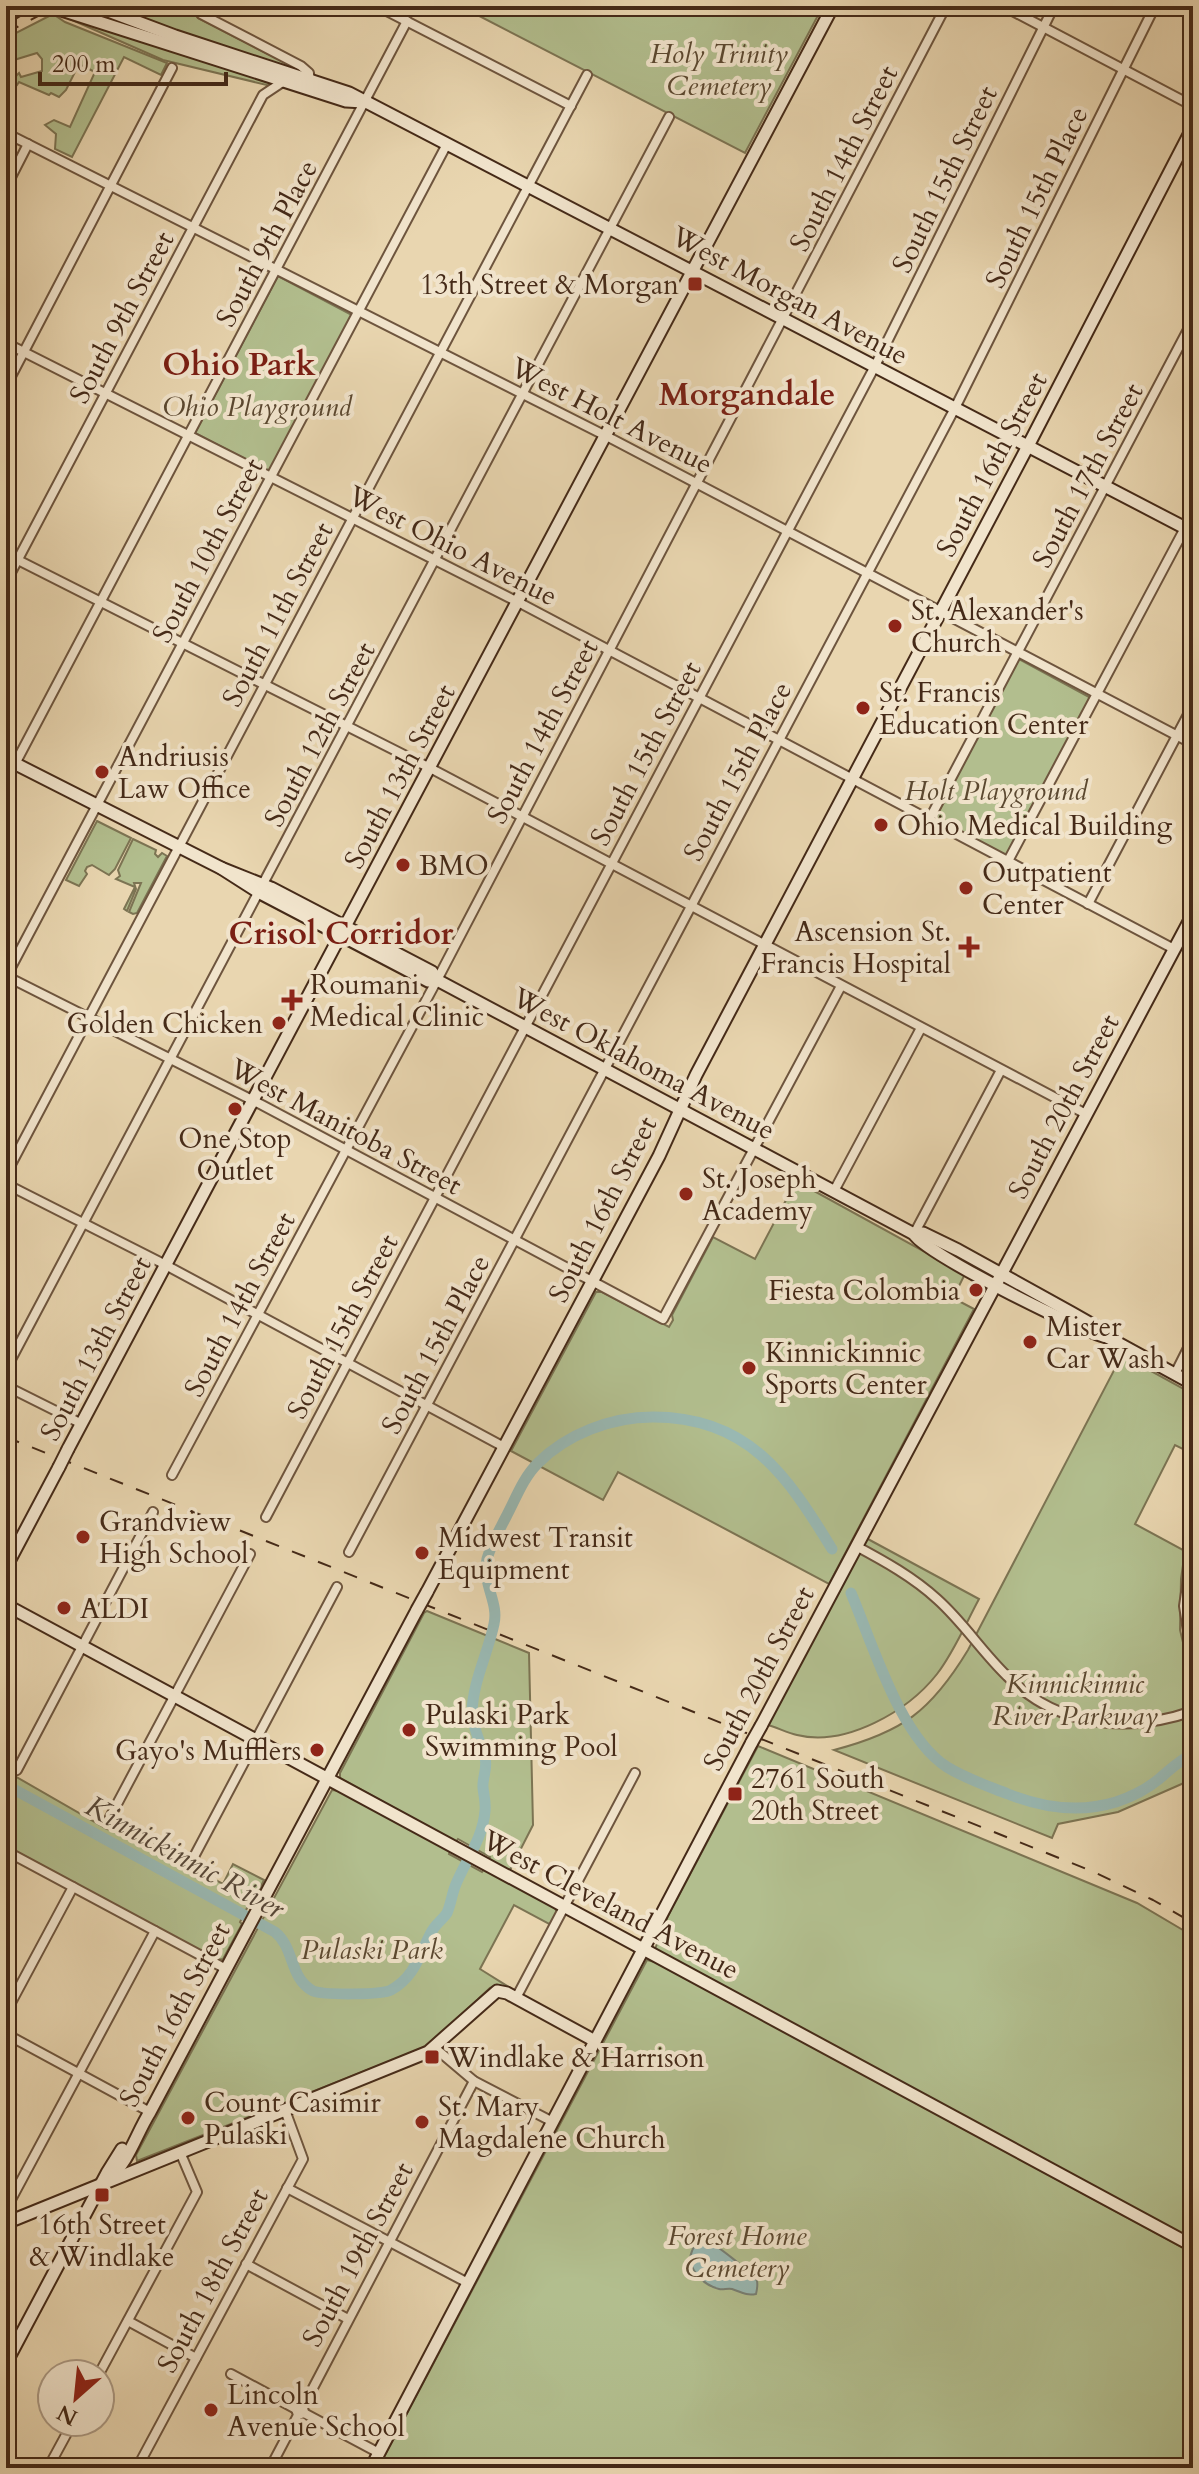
<svg xmlns="http://www.w3.org/2000/svg" width="1199" height="2474" font-family="Cardo,serif">
	<style>
		.green { fill: #b2be8e; stroke: #7c7453; stroke-width: 2 }
		.water { fill: #99b8b2; stroke: #777f74; stroke-width: 2 }
		.lines { fill: none; stroke-linecap: round; stroke-linejoin: round }
		.river { stroke: #99b8b2; stroke-width: 11 }
		.street-casing { stroke: #6e553e; stroke-width: 12 }
		.secondary-casing { stroke: #452a18; stroke-width: 15 }
		.street { stroke: #f1e4cc; stroke-width: 8 }
		.secondary { stroke: #f1e4cc; stroke-width: 11 }
		.rail { stroke: #452a18; stroke-width: 2; stroke-dasharray: 14 14; stroke-linecap: butt }
		.secondary-bridge-casing { stroke: #452a18; stroke-width: 15; stroke-linecap: butt }
		.secondary-bridge { stroke: #f1e4cc; stroke-width: 11 }
		.poi-dot { fill: #8f2418; stroke: #f1e4cc; stroke-width: 3 }
		.labels { text-anchor: middle; stroke-width: 8; stroke-linejoin: round; paint-order: stroke }
		.park-label { font-size: 28px; font-style: italic; fill: #5b4830; stroke: #f1e4cc }
		.street-label { font-size: 28px; fill: #452a18; stroke: #f1e4cc }
		.poi-label { font-size: 28px; fill: #452a18; stroke: #f1e4cc; text-anchor: start }
		.water-label { font-size: 30px; font-style: italic; fill: #564637; stroke: #f1e4cc }
		.quarter-label { font-size: 32px; font-weight: bold; fill: #7a1f14; stroke: #f1e4cc }
	</style>
	<rect width="100%" height="100%" fill="#e9d6b0"/>
	<filter id="stains"><feTurbulence type="fractalNoise" baseFrequency=".0025" numOctaves="4"/><feColorMatrix values="0 0 0 0 .2 0 0 0 0 .09 0 0 0 0 .02 0 0 0 .5 -.17"/></filter>
	<radialGradient id="worn" r=".72"><stop offset=".6" stop-color="#630" stop-opacity="0"/><stop offset="1" stop-color="#630" stop-opacity=".3"/></radialGradient>
	<g class="green">
		<polygon points="110,6 175,6 197,13 198,18 299,70 176,32"/>
		<polygon points="460,6 823,6 745,153"/>
		<polygon points="54,12 276,84 271,86 163,60"/>
		<polygon points="53,14 65,22 167,63 161,75 124,57 72,157 55,149 56,134 45,125 54,120 70,127 95,72 79,64 66,90 59,97 51,93 49,95 19,82 17,85 10,82 19,73 21,77 42,71 42,59 37,53 14,60 15,64 6,71 6,38"/>
		<polygon points="278,276 352,315 270,472 195,433"/>
		<polygon points="1019,659 1091,698 1007,856 935,818"/>
		<polygon points="97,821 131,838 115,869 109,875 92,865 87,867 85,871 87,874 79,886 66,880"/>
		<polygon points="133,839 156,850 155,854 158,857 162,853 167,856 137,913 133,914 129,912 141,883 134,883 136,889 127,911 124,909 135,887 116,879 120,876 118,870"/>
		<polygon points="796,1181 965,1274 953,1298 974,1309 829,1584 618,1472 603,1500 511,1451 596,1292 602,1292 669,1327 673,1320 672,1315 713,1237 755,1259"/>
		<path d="M1122,1355l71,39v60l-18,-9 -40,79 50,27 -4,28 -1,51 13,54v95l-75,33 -60,12 -6,14 -218,-88c69,-18 97,-39 134,-100z"/>
		<path d="M866,1538l113,61c-13,24 -25,53 -42,75 -29,37 -91,73 -140,61 -9,-2 -19,-7 -29,-10z"/>
		<polygon points="427,1611 529,1653 533,1825 509,1872 488,1860 490,1857 458,1839 456,1842 340,1778 340,1773 424,1613"/>
		<polygon points="758,1746 1137,1903 1193,1936 1193,2241 655,1949 668,1916"/>
		<polygon points="6,1771 107,1829 120,1832 123,1826 148,1839 145,1845 150,1848 153,1844 176,1857 173,1863 190,1872 193,1868 223,1884 233,1864 264,1880 251,1907 248,1906 240,1922 242,1924 223,1959 217,1960 6,1846"/>
		<polygon points="332,1790 339,1791 450,1851 449,1854 482,1872 484,1869 555,1908 557,1913 551,1925 514,1905 480,1969 512,1989 499,1985 490,1988 428,2046 137,2161 136,2155"/>
		<polygon points="647,1960 655,1962 1193,2253 1193,2468 378,2468"/>
	</g>
	<path class="water" d="M707,2241c6,1 48,34 50,40 1,5 0,8 -1,13 -10,2 -15,-2 -24,-5 -4,-1 -9,1 -13,0 -16,-4 -34,-22 -27,-38 3,-8 7,-9 15,-10z"/>
	<g class="lines">
		<g class="river">
			<path d="M851,1593c22,52 49,144 96,174 19,12 41,19 61,27 35,14 72,19 108,8 15,-5 31,-13 43,-23 11,-9 20,-19 34,-25"/>
			<path d="M6,1785l269,147c20,16 14,46 38,59 10,4 69,4 78,-1 25,-14 28,-36 41,-59 3,-6 11,-12 15,-18 4,-9 5,-20 9,-29 10,-24 27,-46 29,-73 1,-8 -1,-15 -2,-23 -1,-10 5,-20 2,-30 -4,-15 -13,-31 -13,-46 1,-31 16,-59 22,-88 5,-22 -12,-39 -7,-65 4,-15 13,-30 20,-44 9,-17 16,-37 31,-52 29,-29 73,-46 115,-46 95,0 134,58 179,132"/>
		</g>
		<defs>
			<g id="street">
				<polyline points="205,6 201,14 301,66 309,73 310,84"/>
				<polyline points="377,6 571,106"/>
				<polyline points="1003,6 1193,106"/>
				<polyline points="6,133 614,440 1193,744"/>
				<polyline points="6,187 28,144"/>
				<polyline points="6,343 518,602 1174,949"/>
				<polyline points="6,386 172,68"/>
				<polyline points="6,554 430,768 1086,1114"/>
				<polyline points="6,582 263,95 284,81"/>
				<polyline points="6,781 407,21"/>
				<polyline points="929,820 1193,320"/>
				<polyline points="1008,861 1193,513"/>
				<polyline points="1088,904 1193,705"/>
				<polyline points="6,976 262,1105 663,1319 841,986"/>
				<polyline points="6,977 447,144"/>
				<polyline points="6,1174 587,75"/>
				<polyline points="6,1184 160,1262 504,1447"/>
				<polyline points="834,1191 921,1028"/>
				<polyline points="914,1234 1001,1070"/>
				<polyline points="6,1369 669,117"/>
				<polyline points="1175,1374 1193,1338"/>
				<polyline points="6,1386 82,1424"/>
				<polyline points="172,1475 437,980 946,6"/>
				<polyline points="266,1517 875,366 1054,6"/>
				<polyline points="1193,1545 1184,1606 1193,1663"/>
				<path d="M856,1546c28,15 57,31 81,53 26,23 45,53 70,77 50,51 121,58 186,35"/>
				<polyline points="349,1552 955,408 1155,6"/>
				<polyline points="17,1770 153,1512"/>
				<polyline points="108,1821 250,1554"/>
				<polyline points="6,1851 226,1969"/>
				<polyline points="188,1868 337,1587"/>
				<polyline points="516,1998 635,1773"/>
				<polyline points="6,2012 73,1887"/>
				<polyline points="6,2034 150,2112"/>
				<polyline points="435,2048 474,2081 553,2122"/>
				<polyline points="287,2188 468,2283"/>
				<polyline points="6,2209 155,1931"/>
				<polyline points="246,2264 348,2319"/>
				<polyline points="128,2321 196,2358"/>
				<polyline points="99,2374 197,2192 180,2152"/>
				<polyline points="231,2374 296,2409"/>
				<polyline points="303,2407 474,2081"/>
				<polyline points="304,2413 379,2453"/>
				<polyline points="48,2468 73,2422"/>
				<polyline points="137,2468 303,2159 285,2110"/>
				<polyline points="270,2468 298,2415 304,2413 303,2407 296,2409 298,2415"/>
			</g>
			<g id="secondary">
				<polyline points="49,6 346,101 364,102"/>
				<polyline points="95,6 175,36 349,93 1193,532"/>
				<polyline points="6,17 24,6"/>
				<polyline points="6,759 221,868 260,893 428,981 437,980"/>
				<path d="M221,868l50,20 161,84 5,8 477,254c9,18 166,97 193,103"/>
				<polyline points="914,1234 923,1233 958,1250 1072,1313 1093,1325 1107,1337 1193,1384"/>
				<polyline points="68,1449 833,6"/>
				<polyline points="6,1567 59,1467"/>
				<polyline points="427,1592 659,1156 696,1075 1028,446 1193,127"/>
				<polyline points="6,1605 1193,2246"/>
				<polyline points="761,1726 1193,914"/>
				<path d="M109,2178c20,-16 27,-44 41,-66l267,-502"/>
				<polyline points="6,2223 428,2052 497,1991 507,1993 595,2041"/>
				<polyline points="6,2363 107,2173 122,2149"/>
				<polyline points="6,2465 12,2468"/>
				<polyline points="371,2468 752,1742"/>
			</g>
		</defs>
		<use href="#street" class="street-casing"/>
		<use href="#secondary" class="secondary-casing"/>
		<use href="#street" class="street"/>
		<use href="#secondary" class="secondary"/>
		<g class="rail">
			<polyline points="6,33 57,6"/>
			<polyline points="6,1437 1094,1872 1153,1900 1193,1923"/>
		</g>
		<defs>
			<g id="secondary-bridge">
				<polyline points="59,1467 68,1449"/>
				<polyline points="417,1610 427,1592"/>
				<polyline points="752,1742 761,1726"/>
			</g>
		</defs>
		<use href="#secondary-bridge" class="secondary-bridge-casing"/>
		<use href="#secondary-bridge" class="secondary-bridge"/>
	</g>
	<g class="poi-dot">
		<rect x="687" y="276" width="16" height="16" rx="4"/>
		<circle cx="895" cy="626" r="8"/>
		<circle cx="863" cy="708" r="8"/>
		<circle cx="102" cy="772" r="8"/>
		<circle cx="881" cy="825" r="8"/>
		<circle cx="403" cy="865" r="8"/>
		<circle cx="966" cy="888" r="8"/>
		<path d="M965 935h8v8h8v8h-8v8h-8v-8h-8v-8h8z"/>
		<path d="M288 988h8v8h8v8h-8v8h-8v-8h-8v-8h8z"/>
		<circle cx="279" cy="1023" r="8"/>
		<circle cx="235" cy="1109" r="8"/>
		<circle cx="686" cy="1194" r="8"/>
		<circle cx="976" cy="1290" r="8"/>
		<circle cx="1030" cy="1342" r="8"/>
		<circle cx="749" cy="1368" r="8"/>
		<circle cx="83" cy="1537" r="8"/>
		<circle cx="422" cy="1553" r="8"/>
		<circle cx="64" cy="1608" r="8"/>
		<circle cx="409" cy="1730" r="8"/>
		<circle cx="317" cy="1750" r="8"/>
		<rect x="727" y="1786" width="16" height="16" rx="4"/>
		<rect x="424" y="2049" width="16" height="16" rx="4"/>
		<circle cx="188" cy="2118" r="8"/>
		<circle cx="422" cy="2122" r="8"/>
		<rect x="94" y="2187" width="16" height="16" rx="4"/>
		<circle cx="211" cy="2410" r="8"/>
	</g>
	<g class="labels">
		<g class="park-label">
			<text x="719" y="63">Holy Trinity<tspan x="719" dy="32">Cemetery</tspan></text>
			<text x="257" y="416">Ohio Playground</text>
			<text x="996" y="800">Holt Playground</text>
			<text x="1075" y="1693">Kinnickinnic<tspan x="1075" dy="32">River Parkway</tspan></text>
			<text x="372" y="1959">Pulaski Park</text>
			<text x="737" y="2245">Forest Home<tspan x="737" dy="32">Cemetery</tspan></text>
		</g>
		<g class="street-label">
			<text transform="translate(843 158) rotate(-63)" y="10">South 14th Street</text>
			<text transform="translate(944 179) rotate(-64)" y="10">South 15th Street</text>
			<text transform="translate(1036 197) rotate(-64)" y="10">South 15th Place</text>
			<text transform="translate(266 243) rotate(-62)" y="10">South 9th Place</text>
			<text transform="translate(790 295) rotate(28)" y="10">West Morgan Avenue</text>
			<text transform="translate(121 317) rotate(-62)" y="10">South 9th Street</text>
			<text transform="translate(612 415) rotate(27)" y="10">West Holt Avenue</text>
			<text transform="translate(991 464) rotate(-62)" y="10">South 16th Street</text>
			<text transform="translate(1087 475) rotate(-62)" y="10">South 17th Street</text>
			<text transform="translate(453 545) rotate(27)" y="10">West Ohio Avenue</text>
			<text transform="translate(207 550) rotate(-62)" y="10">South 10th Street</text>
			<text transform="translate(277 614) rotate(-62)" y="10">South 11th Street</text>
			<text transform="translate(542 731) rotate(-62)" y="10">South 14th Street</text>
			<text transform="translate(319 734) rotate(-62)" y="10">South 12th Street</text>
			<text transform="translate(645 753) rotate(-62)" y="10">South 15th Street</text>
			<text transform="translate(737 771) rotate(-62)" y="10">South 15th Place</text>
			<text transform="translate(399 776) rotate(-62)" y="10">South 13th Street</text>
			<text transform="translate(644 1063) rotate(28)" y="10">West Oklahoma Avenue</text>
			<text transform="translate(1063 1106) rotate(-62)" y="10">South 20th Street</text>
			<text transform="translate(346 1126) rotate(28)" y="10">West Manitoba Street</text>
			<text transform="translate(602 1209) rotate(-63)" y="10">South 16th Street</text>
			<text transform="translate(239 1304) rotate(-62)" y="10">South 14th Street</text>
			<text transform="translate(342 1326) rotate(-62)" y="10">South 15th Street</text>
			<text transform="translate(435 1344) rotate(-62)" y="10">South 15th Place</text>
			<text transform="translate(95 1348) rotate(-62)" y="10">South 13th Street</text>
			<text transform="translate(758 1678) rotate(-62)" y="10">South 20th Street</text>
			<text transform="translate(611 1904) rotate(28)" y="10">West Cleveland Avenue</text>
			<text transform="translate(174 2014) rotate(-62)" y="10">South 16th Street</text>
			<text transform="translate(357 2254) rotate(-62)" y="10">South 19th Street</text>
			<text transform="translate(212 2280) rotate(-62)" y="10">South 18th Street</text>
		</g>
		<g class="poi-label">
			<text x="679" y="294" text-anchor="end">13th Street &amp; Morgan</text>
			<text x="911" y="620">St. Alexander's<tspan x="911" dy="32">Church</tspan></text>
			<text x="879" y="702">St. Francis<tspan x="879" dy="32">Education Center</tspan></text>
			<text x="118" y="766">Andriusis<tspan x="118" dy="32">Law Office</tspan></text>
			<text x="897" y="835">Ohio Medical Building</text>
			<text x="419" y="875">BMO</text>
			<text x="982" y="882">Outpatient<tspan x="982" dy="32">Center</tspan></text>
			<text x="951" y="941" text-anchor="end">Ascension St.<tspan x="951" dy="32">Francis Hospital</tspan></text>
			<text x="310" y="994">Roumani<tspan x="310" dy="32">Medical Clinic</tspan></text>
			<text x="263" y="1033" text-anchor="end">Golden Chicken</text>
			<text x="235" y="1148" text-anchor="middle">One Stop<tspan x="235" dy="32">Outlet</tspan></text>
			<text x="702" y="1188">St. Joseph<tspan x="702" dy="32">Academy</tspan></text>
			<text x="960" y="1300" text-anchor="end">Fiesta Colombia</text>
			<text x="1046" y="1336">Mister<tspan x="1046" dy="32">Car Wash</tspan></text>
			<text x="765" y="1362">Kinnickinnic<tspan x="765" dy="32">Sports Center</tspan></text>
			<text x="99" y="1531">Grandview<tspan x="99" dy="32">High School</tspan></text>
			<text x="438" y="1547">Midwest Transit<tspan x="438" dy="32">Equipment</tspan></text>
			<text x="80" y="1618">ALDI</text>
			<text x="425" y="1724">Pulaski Park<tspan x="425" dy="32">Swimming Pool</tspan></text>
			<text x="301" y="1760" text-anchor="end">Gayo's Mufflers</text>
			<text x="751" y="1788">2761 South<tspan x="751" dy="32">20th Street</tspan></text>
			<text x="448" y="2067">Windlake &amp; Harrison</text>
			<text x="204" y="2112">Count Casimir<tspan x="204" dy="32">Pulaski</tspan></text>
			<text x="438" y="2116">St. Mary<tspan x="438" dy="32">Magdalene Church</tspan></text>
			<text x="102" y="2234" text-anchor="middle">16th Street<tspan x="102" dy="32">&amp; Windlake</tspan></text>
			<text x="227" y="2404">Lincoln<tspan x="227" dy="32">Avenue School</tspan></text>
		</g>
		<g class="water-label">
			<text transform="translate(185 1857) rotate(29)" y="10">Kinnickinnic River</text>
		</g>
		<g class="quarter-label">
			<text x="239" y="375">Ohio Park</text>
			<text x="747" y="405">Morgandale</text>
			<text x="341" y="944">Crisol Corridor</text>
		</g>
	</g>
	<rect width="1199" height="2474" fill="none" stroke="#e9d6b0" stroke-width="32"/>
	<rect x="8" y="8" width="1183" height="2458" fill="none" stroke="#452a18" stroke-width="4"/>
	<rect x="16" y="16" width="1167" height="2442" fill="none" stroke="#452a18" stroke-width="2"/>
	<g transform="translate(76 2398) rotate(207)"><circle r="38" fill="#f1e4cc" stroke="#ac9a84" stroke-width="2"/>
	<path d="M0-6L14 30L0 20L-14 30Z" fill="#8f2418"/>
	<text y="-12" font-size="22" font-weight="bold" text-anchor="middle" fill="#452a18">N</text>
	</g>
	<path d="M40 72v12h186v-12" fill="none" stroke="#452a18" stroke-width="4"/>
	<text x="52" y="72" font-size="24" fill="#452a18" stroke="#f1e4cc" stroke-width="6" paint-order="stroke">200 m</text>
	<rect width="100%" height="100%" filter="url(#stains)"/>
	<rect width="100%" height="100%" fill="url(#worn)"/>
</svg>
